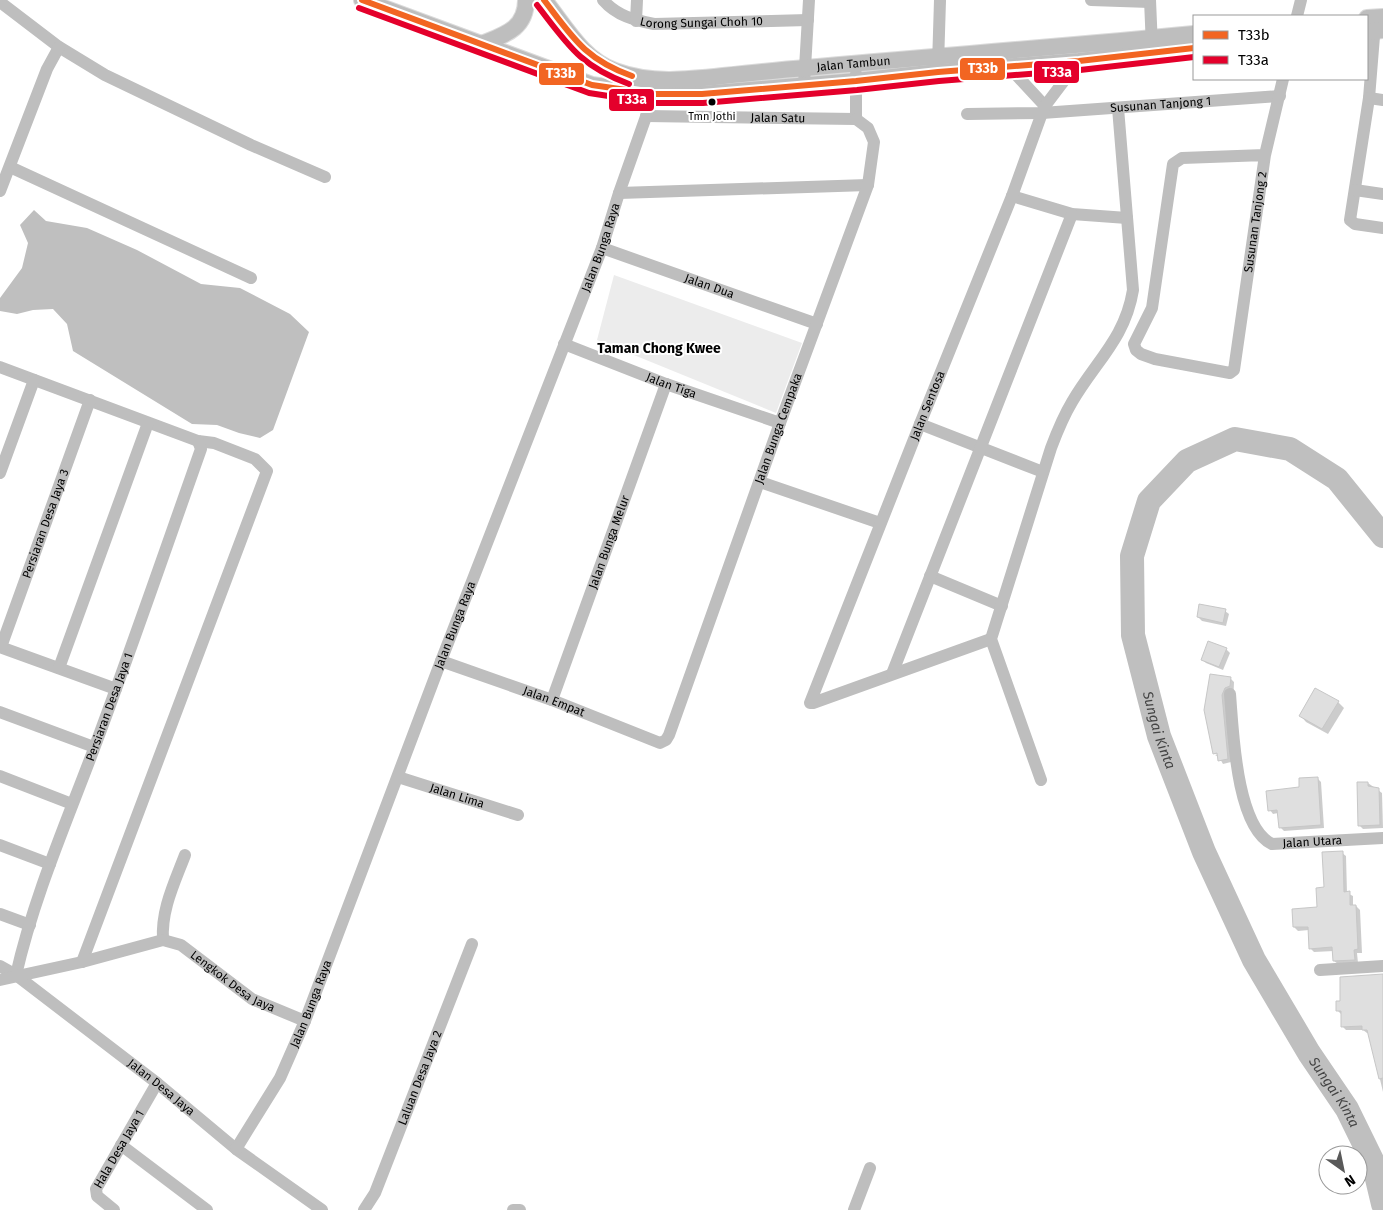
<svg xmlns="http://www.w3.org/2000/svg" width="1383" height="1210" font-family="'Fira Sans',sans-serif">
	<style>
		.green { fill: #ececec }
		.water { fill: #bfbfbf }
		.shadow { fill: #0003 }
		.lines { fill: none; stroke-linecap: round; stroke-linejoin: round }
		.river { stroke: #bfbfbf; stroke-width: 24 }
		.building { fill: #dfdfdf; stroke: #c7c7c7 }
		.major-casing { stroke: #dbdbdb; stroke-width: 18 }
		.minor { stroke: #bebebe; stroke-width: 12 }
		.major { stroke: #bebebe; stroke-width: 16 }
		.bus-1-casing { stroke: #fff; stroke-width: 10 }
		.bus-2-casing { stroke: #fff; stroke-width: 10 }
		.bus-1 { stroke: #f26522; stroke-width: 6 }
		.bus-2 { stroke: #e4002b; stroke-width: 6 }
		.bus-dot { fill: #000; stroke: #fff; stroke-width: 2 }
		.labels { text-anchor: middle; stroke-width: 4; stroke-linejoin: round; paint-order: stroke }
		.bus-label { font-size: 11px; fill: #000; stroke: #fff }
		.street-label { font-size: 12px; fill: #000; stroke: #fff }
		.neighbourhood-label { font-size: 14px; font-weight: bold; fill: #000; stroke: #fff }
		.water-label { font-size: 14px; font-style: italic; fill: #444; stroke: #fff }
		.line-badge { stroke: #fff; stroke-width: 2 }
		.badge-label { font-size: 14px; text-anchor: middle; font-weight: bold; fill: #fff }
	</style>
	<rect width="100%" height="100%" fill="#fff"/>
	<polygon class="green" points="614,275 802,343 776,413 597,340"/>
	<polygon class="water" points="34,210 46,221 87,228 137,250 201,284 240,288 290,314 309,332 273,430 260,438 239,433 217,425 192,424 73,351 67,324 53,309 33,310 17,314 0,311 0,298 22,268 28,243 20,225"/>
	<g class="shadow">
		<polygon points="1225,611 1229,614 1226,626 1202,621 1198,617"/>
		<polygon points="1226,649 1230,653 1223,670 1206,663 1203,660"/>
		<polygon points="1231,679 1234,682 1231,762 1223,764 1219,757 1215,755 1223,753 1214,754 1205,710"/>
		<polygon points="1338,702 1344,708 1328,734 1306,722 1301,716"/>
		<polygon points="1317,778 1321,782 1324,828 1284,831 1280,827 1278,813 1273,814 1270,810"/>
		<polygon points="1368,783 1382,793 1383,828 1363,829 1359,825"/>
		<polygon points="1342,853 1346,856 1347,893 1353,896 1353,906 1356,906 1360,910 1362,953 1357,953 1358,963 1338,964 1334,961 1334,951 1314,952 1310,948 1309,930 1298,931 1294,927 1318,908"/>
		<polygon points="1383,975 1383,1092 1369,1033 1367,1033 1363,1030 1346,1030 1342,1026 1341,1014 1337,1010 1342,1002"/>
	</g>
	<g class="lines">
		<path class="river" id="s1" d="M1383,536l-46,-57 -47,-30 -55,-10 -48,22 -38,40 -17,55 1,79 26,101 45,116 50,108 55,93 38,56 26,53 10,42"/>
	</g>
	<g class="building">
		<polygon points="1199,604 1226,609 1223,623 1197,617"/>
		<polygon points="1208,641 1227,648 1219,667 1201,660"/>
		<polygon points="1210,674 1231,677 1230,686 1225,688 1222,695 1228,759 1218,761 1217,753 1213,754 1204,710"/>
		<polygon points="1315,688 1339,701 1322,729 1299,716"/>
		<polygon points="1318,777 1321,825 1279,828 1277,810 1268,811 1266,791 1299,787 1299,778"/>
		<polygon points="1357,782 1368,782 1368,786 1379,788 1380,825 1358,826"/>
		<polygon points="1343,851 1344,892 1350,891 1350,905 1356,905 1358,949 1354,950 1355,960 1333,961 1332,947 1309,949 1308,927 1293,927 1292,909 1317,907 1316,888 1324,887 1322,852"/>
		<polygon points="1383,974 1383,1078 1379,1079 1367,1030 1362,1030 1362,1026 1341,1027 1341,1011 1336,1011 1336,1001 1340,1001 1340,977"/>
	</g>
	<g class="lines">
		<defs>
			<g id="major">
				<polyline points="362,0 592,85 654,94 702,94 856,81 938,72 1079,61 1194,48"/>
				<path id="s20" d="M544,0c21,26 38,59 71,71 35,13 72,9 108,5 28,-3 56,-6 83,-8 130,-12 259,-21 388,-34"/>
				<polyline points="1367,18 1383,17"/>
				<polyline points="1367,32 1383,30"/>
				<path d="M482,44c22,-9 44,-15 44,-44"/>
			</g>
		</defs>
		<use href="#major" class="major-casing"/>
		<g class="minor">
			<path id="s2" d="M603,0c14,16 31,20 51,24l154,-4"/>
			<polyline points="1091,0 1150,2"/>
			<polyline points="1150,0 1152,47"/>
			<polyline points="0,2 59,47 105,75 251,145 325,177"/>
			<polyline points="1297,16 1301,0"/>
			<polyline points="636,21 637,0"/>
			<polyline points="1375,24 1369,98 1350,220 1355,224 1383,228"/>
			<polyline points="938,65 940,0"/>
			<polyline points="1008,66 1045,106"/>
			<polyline points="804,85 809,0"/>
			<polyline points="1369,98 1383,100"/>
			<path id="s3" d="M967,114l75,-1 238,-17"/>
			<path id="s4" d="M646,116l210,3v-45"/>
			<path id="s5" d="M1265,155l-83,3 -9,6 -21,144 -18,36 2,6 5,4 14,5 75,14 4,-3 31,-215 18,-76"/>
			<polyline points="10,167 251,278"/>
			<polyline points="1355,190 1383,194"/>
			<polyline points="0,191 47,69 59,47"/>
			<polyline points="619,193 868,185"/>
			<polyline points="1012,196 1072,214 1127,218"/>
			<path id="s6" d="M602,248l215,76"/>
			<path id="s7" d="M564,344l102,40 114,39"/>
			<polyline points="0,367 198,441 214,443 255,459 267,471 82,962"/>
			<polyline points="920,424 1043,472"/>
			<polyline points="0,473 34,380"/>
			<polyline points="760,482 880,523"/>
			<polyline points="930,576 1002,606"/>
			<path id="s8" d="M991,639l-178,64h-3l110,-279 92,-228 30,-83 3,-7 34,-45"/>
			<polyline points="0,647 116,689"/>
			<path id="s9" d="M1,647l89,-247"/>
			<path id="s10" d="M441,661l111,39 108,43 6,-3 3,-5 111,-312 88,-238 6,-43 -6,-14 -12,-9"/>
			<polyline points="59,668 148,423"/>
			<polyline points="892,674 1072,214"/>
			<path id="s11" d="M1230,694c3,36 6,133 42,150l111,-6"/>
			<path id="s12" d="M552,700l114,-316"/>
			<polyline points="0,712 94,747"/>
			<polyline points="0,776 72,804"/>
			<path id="s13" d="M398,777l120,38"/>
			<path d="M1041,780l-50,-141 60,-191c6,-16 12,-31 21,-46 23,-40 53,-63 61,-112l-15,-182"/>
			<polyline points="0,845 50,864"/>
			<polyline points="0,914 30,925"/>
			<path d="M163,940c-2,-30 11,-56 22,-85"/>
			<path id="s14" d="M0,966l16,9 141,108 79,66 86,61"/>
			<polyline points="1320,970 1383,966"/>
			<path id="s15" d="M16,975c18,-79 51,-154 79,-229 37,-99 71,-198 106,-297l-3,-8"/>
			<path id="s16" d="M0,980l82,-18 81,-22 18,5 71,54 53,22"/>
			<polyline points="121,1145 207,1210"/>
			<path id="s17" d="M236,1149l44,-71 25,-57 136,-360 161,-413 17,-55 35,-99"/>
			<path id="s18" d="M114,1210l-17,-14 -1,-7 61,-106"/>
			<path id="s19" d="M364,1210l11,-17 97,-249"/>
			<polyline points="513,1210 520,1210"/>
			<polyline points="854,1210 870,1168"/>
		</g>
		<use href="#major" class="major"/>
		<defs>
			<g id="bus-1">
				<polyline points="362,0 592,85 654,94 702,94 856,81 938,72 1079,61 1194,48"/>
				<path d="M544,0c29,38 41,59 88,76"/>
			</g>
			<g id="bus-2">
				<path d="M537,5c31,40 43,61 92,79"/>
				<polyline points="359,8 589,93 654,103 703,103 857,90 939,81 1080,70 1194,57"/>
			</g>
		</defs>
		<use href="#bus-1" class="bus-1-casing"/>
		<use href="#bus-2" class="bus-2-casing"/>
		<use href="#bus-1" class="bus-1"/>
		<use href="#bus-2" class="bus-2"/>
	</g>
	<circle class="bus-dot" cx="712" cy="102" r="4.5"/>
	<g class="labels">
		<g class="bus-label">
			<text x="712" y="120">Tmn Jothi</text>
		</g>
		<g class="street-label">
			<text dy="4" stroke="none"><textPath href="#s2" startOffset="105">Lorong Sungai Choh 10</textPath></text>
			<text dy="4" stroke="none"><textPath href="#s20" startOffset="342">Jalan Tambun</textPath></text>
			<text dy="4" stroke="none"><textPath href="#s3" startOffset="194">Susunan Tanjong 1</textPath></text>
			<text dy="4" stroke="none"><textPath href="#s4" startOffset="132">Jalan Satu</textPath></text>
			<text dy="4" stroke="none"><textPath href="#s5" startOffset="538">Susunan Tanjong 2</textPath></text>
			<text dy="4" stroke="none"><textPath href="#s17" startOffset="974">Jalan Bunga Raya</textPath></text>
			<text dy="4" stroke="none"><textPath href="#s6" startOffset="114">Jalan Dua</textPath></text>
			<text dy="4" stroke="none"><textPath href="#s7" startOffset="115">Jalan Tiga</textPath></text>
			<text dy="4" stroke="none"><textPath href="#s8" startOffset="512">Jalan Sentosa</textPath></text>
			<text dy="4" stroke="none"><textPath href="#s10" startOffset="572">Jalan Bunga Cempaka</textPath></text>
			<text dy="4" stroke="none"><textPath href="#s9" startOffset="131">Persiaran Desa Jaya 3</textPath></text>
			<text dy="4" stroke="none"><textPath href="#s12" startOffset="168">Jalan Bunga Melur</textPath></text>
			<text dy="4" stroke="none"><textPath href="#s17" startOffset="569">Jalan Bunga Raya</textPath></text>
			<text dy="4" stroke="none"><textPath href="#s10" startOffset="120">Jalan Empat</textPath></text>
			<text dy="4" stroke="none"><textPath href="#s15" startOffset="284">Persiaran Desa Jaya 1</textPath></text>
			<text dy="4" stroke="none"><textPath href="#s13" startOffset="62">Jalan Lima</textPath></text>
			<text dy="4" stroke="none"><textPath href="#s11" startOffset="201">Jalan Utara</textPath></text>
			<text dy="4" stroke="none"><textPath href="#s16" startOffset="250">Lengkok Desa Jaya</textPath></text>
			<text dy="4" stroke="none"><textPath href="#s17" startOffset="164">Jalan Bunga Raya</textPath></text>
			<text dy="4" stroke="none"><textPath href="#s19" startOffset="144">Laluan Desa Jaya 2</textPath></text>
			<text dy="4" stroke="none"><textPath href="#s14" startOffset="202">Jalan Desa Jaya</textPath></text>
			<text dy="4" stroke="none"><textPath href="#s18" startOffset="75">Hala Desa Jaya 1</textPath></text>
		</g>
		<g class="neighbourhood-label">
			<text x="659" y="353">Taman Chong Kwee</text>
		</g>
		<g class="water-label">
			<text dy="5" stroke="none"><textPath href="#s1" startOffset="528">Sungai Kinta</textPath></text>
			<text dy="5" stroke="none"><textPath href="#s1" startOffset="932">Sungai Kinta</textPath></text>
		</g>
	</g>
	<g class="line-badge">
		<rect x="959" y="57" width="47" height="24" rx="5" fill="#f26522"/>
		<rect x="1033" y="60" width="47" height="24" rx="5" fill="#e4002b"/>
		<rect x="538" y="62" width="47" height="24" rx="5" fill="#f26522"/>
		<rect x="608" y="88" width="47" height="24" rx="5" fill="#e4002b"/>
	</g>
	<g class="badge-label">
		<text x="983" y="73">T33b</text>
		<text x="1057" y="77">T33a</text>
		<text x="561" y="78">T33b</text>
		<text x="632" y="104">T33a</text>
	</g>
	<rect x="1193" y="15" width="175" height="65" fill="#ffffff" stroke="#999999"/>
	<rect x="1203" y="31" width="25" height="8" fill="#f26522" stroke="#999999"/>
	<text x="1238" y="40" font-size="15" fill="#000000">T33b</text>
	<rect x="1203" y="56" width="25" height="8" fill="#e4002b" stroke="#999999"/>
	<text x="1238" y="65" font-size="15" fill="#000000">T33a</text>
	<g transform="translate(1343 1170) rotate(147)"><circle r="24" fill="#ffffff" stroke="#999999"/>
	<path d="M0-4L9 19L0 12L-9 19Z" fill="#595959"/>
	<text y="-8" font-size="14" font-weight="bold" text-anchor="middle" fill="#000000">N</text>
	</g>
</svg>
